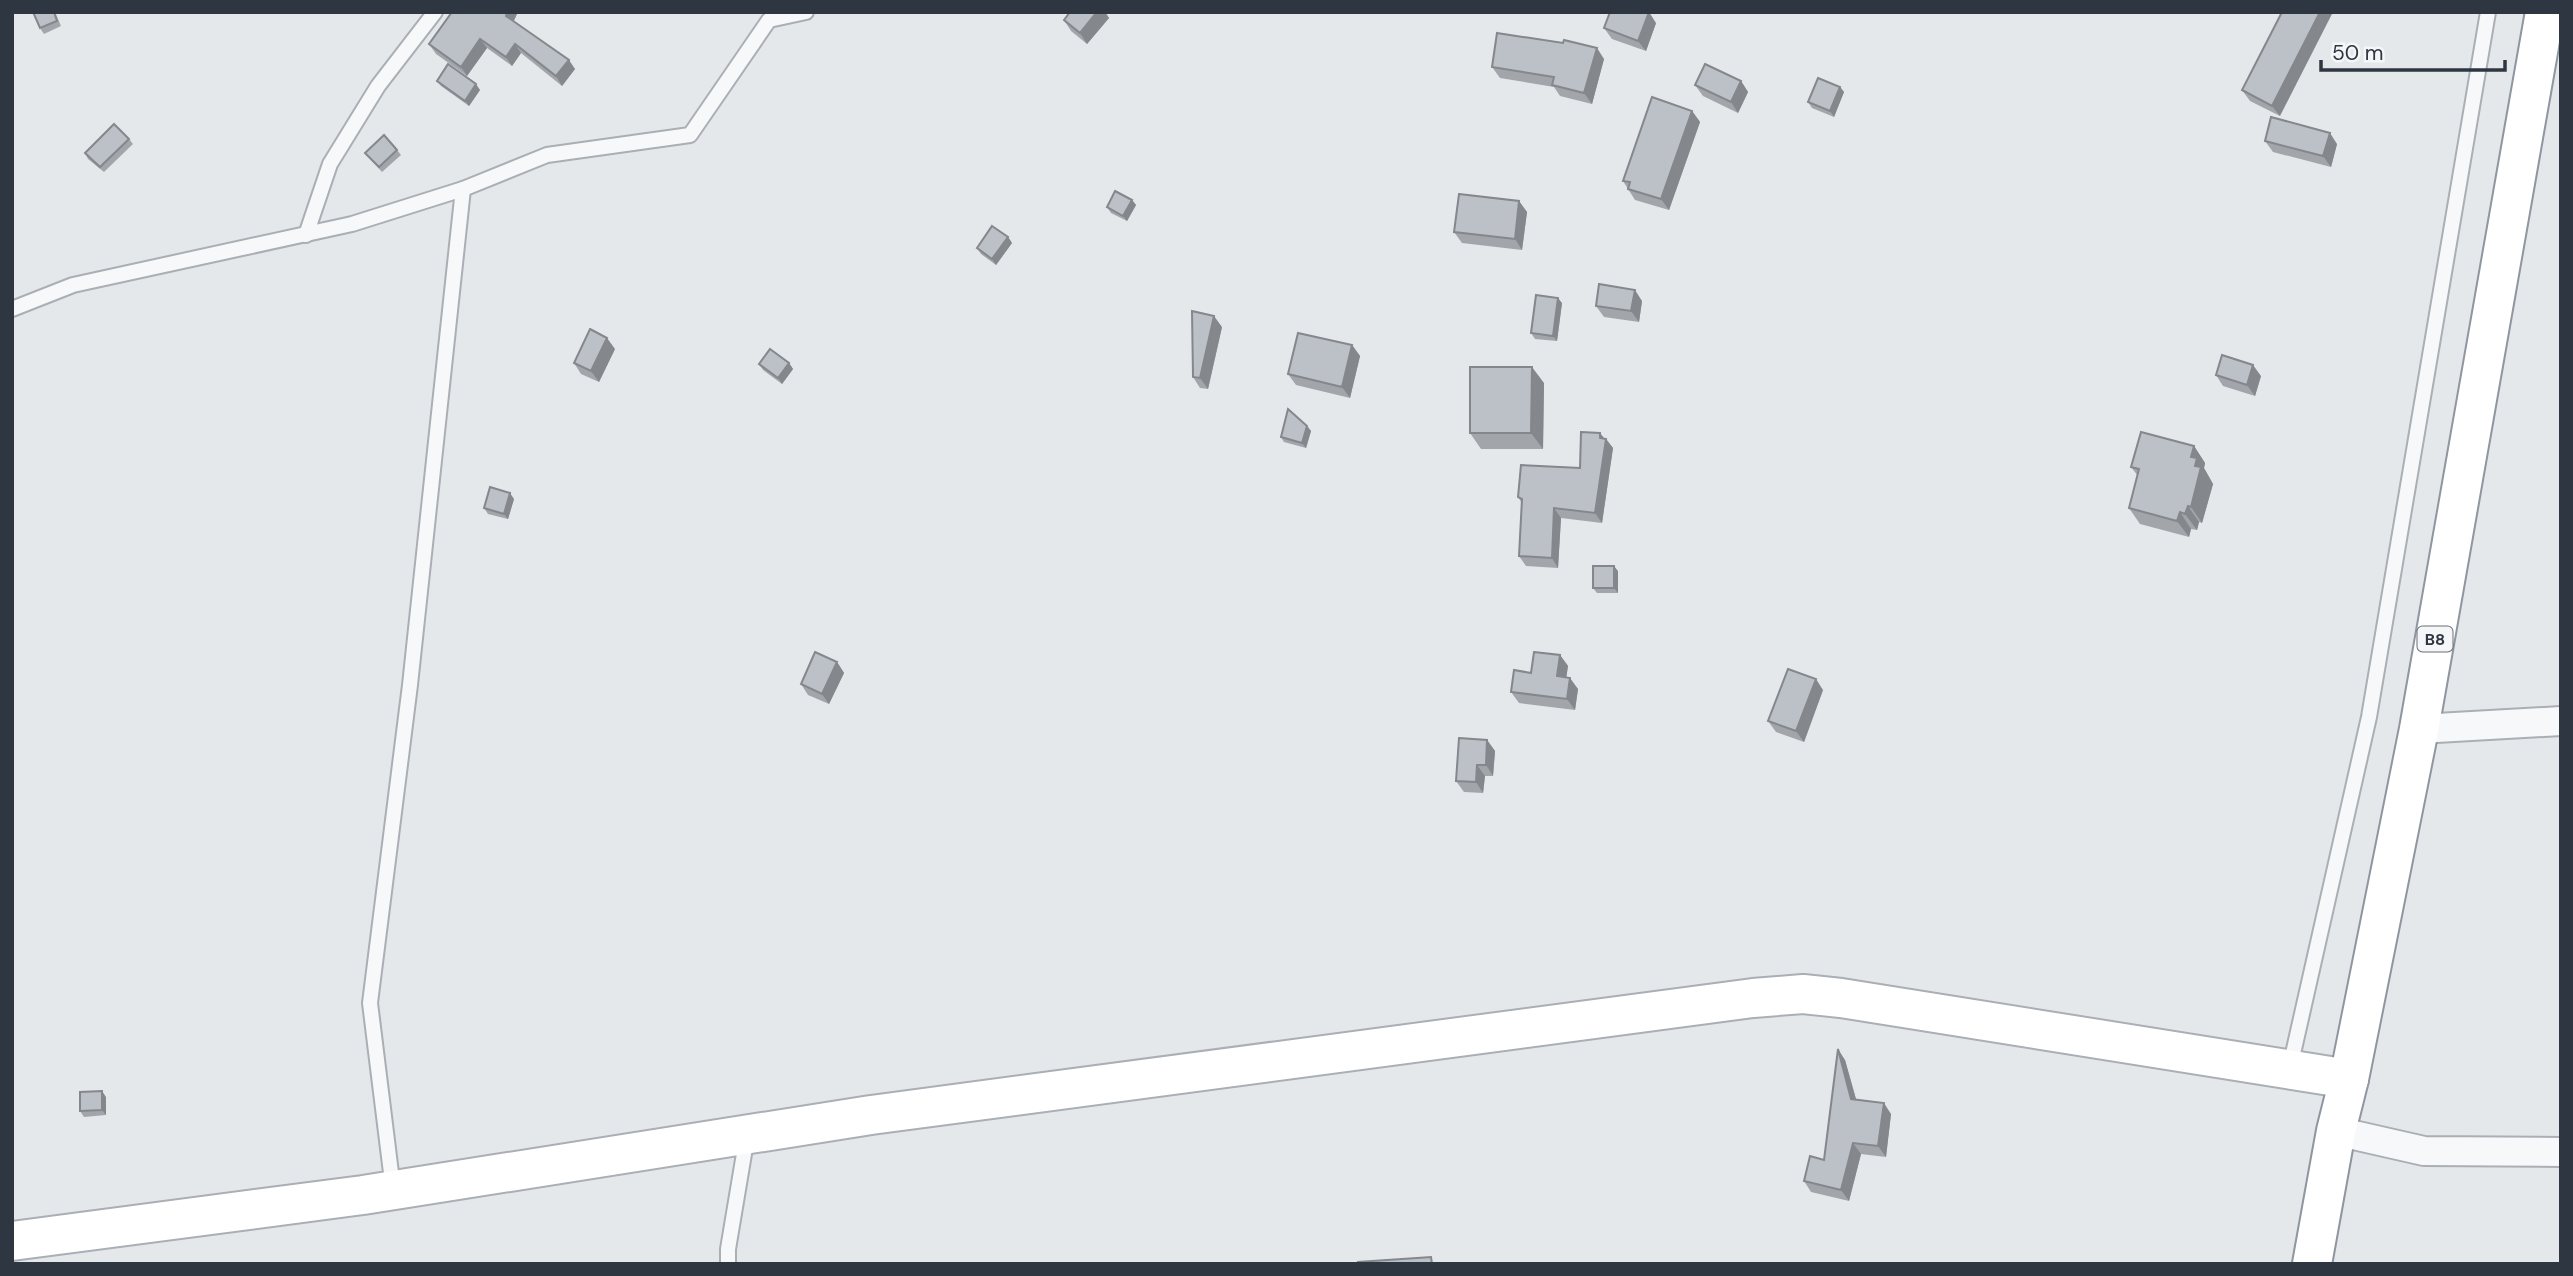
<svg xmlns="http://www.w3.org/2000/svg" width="2573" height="1276" font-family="'DM Sans',sans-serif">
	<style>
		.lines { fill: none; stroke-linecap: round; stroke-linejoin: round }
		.lane-casing { stroke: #aaafb5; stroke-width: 18 }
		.street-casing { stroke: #aaafb5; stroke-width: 32 }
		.secondary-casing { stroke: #aaafb5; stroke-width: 42 }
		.highway-casing { stroke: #8e96a0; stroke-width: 42 }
		.lane { stroke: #f7f8fa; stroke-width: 14 }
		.street { stroke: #f7f8fa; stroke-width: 28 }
		.secondary { stroke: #fff; stroke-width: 38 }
		.highway { stroke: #fff; stroke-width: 38 }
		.wall { fill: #a2a6ab }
		.shaded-wall { fill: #84878b }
		.building { fill: #bcc1c7; stroke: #84878b; stroke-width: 2 }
		.labels { text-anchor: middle; stroke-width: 5; stroke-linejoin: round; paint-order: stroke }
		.shield { fill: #f4f6f8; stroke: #697079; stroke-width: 2 }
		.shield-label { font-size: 16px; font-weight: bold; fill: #2e3642 }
	</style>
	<rect width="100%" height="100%" fill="#e5e8eb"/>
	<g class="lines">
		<defs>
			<g id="lane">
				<polyline points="306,235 330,164 378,86 435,12"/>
				<polyline points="12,309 73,285 352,224 463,189 547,155 690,135 769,20 806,12"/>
				<polyline points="2290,1067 2369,717 2488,12"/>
				<polyline points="393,1189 370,1003 410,685 463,189"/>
				<polyline points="728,1264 728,1249 747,1136"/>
			</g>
			<g id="street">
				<polyline points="2419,729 2561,721"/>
				<polyline points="2336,1131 2424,1151 2561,1152"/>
			</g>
			<polyline id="secondary" points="12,1241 363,1195 871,1115 1753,998 1803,994 1841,998 2349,1079"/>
			<polyline id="highway" points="2312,1264 2336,1131 2349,1079 2419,729 2545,12"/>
		</defs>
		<use href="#lane" class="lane-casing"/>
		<use href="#street" class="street-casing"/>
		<use href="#secondary" class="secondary-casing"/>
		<use href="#highway" class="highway-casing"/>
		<use href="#lane" class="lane"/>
		<use href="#street" class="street"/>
		<use href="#secondary" class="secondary"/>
		<use href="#highway" class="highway"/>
	</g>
	<g class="wall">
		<polygon points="55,12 61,26 44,34 40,28"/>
		<polygon points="1070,12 1105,12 1109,18 1087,44 1071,31 1064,20"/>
		<polygon points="2282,12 2280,116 2250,101 2242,90"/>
		<polygon points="514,21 575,69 562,86 521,53 512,66 487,48 467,76 436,54 429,44"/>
		<polygon points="1656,23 1646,51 1612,39 1604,28"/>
		<polygon points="1604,59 1592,104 1560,96 1554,87 1500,78 1492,67"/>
		<polygon points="437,81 480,90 469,106 441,86"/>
		<polygon points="1741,81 1748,92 1738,113 1703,96 1695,85"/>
		<polygon points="1840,87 1844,92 1834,117 1812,108 1808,102"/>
		<polygon points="1692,111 1700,122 1669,210 1635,200 1623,181"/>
		<polygon points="129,139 133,144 104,172 88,159 85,153"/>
		<polygon points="2265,141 2337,144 2331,167 2273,152"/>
		<polygon points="397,150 401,155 382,172 365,153"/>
		<polygon points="1132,200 1136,205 1127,221 1111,213 1107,207"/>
		<polygon points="1519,201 1527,212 1522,250 1462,243 1454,232"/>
		<polygon points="1008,237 1012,243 996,265 981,254 977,248"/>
		<polygon points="1642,301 1639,322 1604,317 1596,306"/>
		<polygon points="1562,303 1557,341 1535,339 1531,333"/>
		<polygon points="1222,327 1208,389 1200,388 1193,377"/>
		<polygon points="1352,345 1360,356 1350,398 1296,385 1288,374"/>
		<polygon points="615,349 599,382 581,374 574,363"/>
		<polygon points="789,363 793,369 782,384 763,370 759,364"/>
		<polygon points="2216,375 2261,376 2255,396 2223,386"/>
		<polygon points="1544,383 1543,449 1481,449 1470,433"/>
		<polygon points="1307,426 1311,431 1306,448 1284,442 1281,437"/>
		<polygon points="1600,433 1604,438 1606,439 1613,448 1602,523 1561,518 1558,568 1526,566 1519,556 1522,503 1518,497 1580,468"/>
		<polygon points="2194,446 2205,463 2204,468 2213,484 2202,523 2199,522 2197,530 2191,529 2189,537 2140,524 2129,508 2138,476 2131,467"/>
		<polygon points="514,499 508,519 488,514 484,508"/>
		<polygon points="1618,571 1618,593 1597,593 1593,588"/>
		<polygon points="1560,655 1568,666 1566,677 1578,689 1575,710 1519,703 1511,692 1531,673"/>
		<polygon points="837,662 844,673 829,704 808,695 801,684"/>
		<polygon points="1823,690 1804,742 1776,732 1768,721"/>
		<polygon points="1487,740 1495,751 1493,776 1485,776 1483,793 1464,792 1456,781"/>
		<polygon points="1845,1060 1856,1099 1891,1114 1886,1157 1861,1154 1849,1201 1811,1192 1804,1181 1824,1160"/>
		<polygon points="106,1097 106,1115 84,1117 80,1111"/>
	</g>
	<g class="shaded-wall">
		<polygon points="507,12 518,12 512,25 506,16"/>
		<polygon points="1097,12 1105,12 1109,18 1087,44 1080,33"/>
		<polygon points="1649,12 1656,23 1646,51 1638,41"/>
		<polygon points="2320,12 2333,12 2280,116 2272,106"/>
		<polygon points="480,39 487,48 467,76 461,67"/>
		<polygon points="515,44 521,53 512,66 506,57"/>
		<polygon points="1597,48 1604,59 1592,104 1584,93"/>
		<polygon points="569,60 575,69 562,86 556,76"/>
		<polygon points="1741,81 1748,92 1738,113 1731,102"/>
		<polygon points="476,84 480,90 469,106 465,101"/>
		<polygon points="1840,87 1844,92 1834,117 1830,111"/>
		<polygon points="1692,111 1700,122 1669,210 1661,199"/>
		<polygon points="2330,133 2337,144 2331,167 2323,156"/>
		<polygon points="1132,200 1136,205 1127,221 1123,216"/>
		<polygon points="1519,201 1527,212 1522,250 1515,239"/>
		<polygon points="1008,237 1012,243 996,265 992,259"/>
		<polygon points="1635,290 1642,301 1639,322 1631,311"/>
		<polygon points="1558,298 1562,303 1557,341 1553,336"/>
		<polygon points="1214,316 1222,327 1208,389 1200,378"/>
		<polygon points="607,338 615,349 599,382 591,371"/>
		<polygon points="1352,345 1360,356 1350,398 1342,387"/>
		<polygon points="789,363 793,369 782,384 778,378"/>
		<polygon points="2253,365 2261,376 2255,396 2247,385"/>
		<polygon points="1532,367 1544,383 1543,449 1531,433"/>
		<polygon points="1307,426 1311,431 1306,448 1302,443"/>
		<polygon points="1600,433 1606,441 1606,439 1613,448 1602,523 1595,513"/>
		<polygon points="2194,446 2205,463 2204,468 2213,484 2202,523 2191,507 2195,466 2191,457"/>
		<polygon points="510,493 514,499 508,519 504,514"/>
		<polygon points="2188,506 2199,522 2197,530 2185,514"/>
		<polygon points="1554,508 1561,518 1558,568 1552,558"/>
		<polygon points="2180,512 2191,529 2189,537 2177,521"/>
		<polygon points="1614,566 1618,571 1618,593 1614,588"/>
		<polygon points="1560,655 1568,666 1565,687 1557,676"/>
		<polygon points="837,662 844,673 829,704 822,694"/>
		<polygon points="1570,678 1578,689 1575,710 1567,699"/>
		<polygon points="1816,679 1823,690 1804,742 1796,731"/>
		<polygon points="1487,740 1495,751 1493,776 1486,765"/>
		<polygon points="1477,765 1485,776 1483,793 1476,782"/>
		<polygon points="1838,1049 1845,1060 1859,1110 1851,1099"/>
		<polygon points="102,1091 106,1097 106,1115 102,1110"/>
		<polygon points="1884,1103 1891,1114 1886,1157 1878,1146"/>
		<polygon points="1853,1143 1861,1154 1849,1201 1841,1190"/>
	</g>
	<g class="building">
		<polygon points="33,12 54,12 57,21 40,28"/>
		<polygon points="452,12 507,12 506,16 569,60 556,76 515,44 506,57 480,39 461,67 429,44"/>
		<polygon points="1070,12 1097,12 1080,33 1064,20"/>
		<polygon points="1610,12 1649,12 1638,41 1604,28"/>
		<polygon points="2282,12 2320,12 2272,106 2242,90"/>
		<polygon points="1497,33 1563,43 1564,40 1597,48 1584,93 1552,85 1554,77 1492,67"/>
		<polygon points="448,64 476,84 465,101 437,81"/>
		<polygon points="1705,64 1741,81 1731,102 1695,85"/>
		<polygon points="1818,78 1840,87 1830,111 1808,102"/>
		<polygon points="1652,97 1692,111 1661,199 1628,189 1630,182 1623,181"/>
		<polygon points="2271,117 2330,133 2323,156 2265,141"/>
		<polygon points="114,124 129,139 100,167 85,153"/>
		<polygon points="384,135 397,150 379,167 365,153"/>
		<polygon points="1115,191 1132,200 1123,216 1107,207"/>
		<polygon points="1459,194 1519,201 1515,239 1454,232"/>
		<polygon points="992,226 1008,237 992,259 977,248"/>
		<polygon points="1599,284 1635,290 1631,311 1596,306"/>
		<polygon points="1536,295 1558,298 1553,336 1531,333"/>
		<polygon points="1192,311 1214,316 1200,378 1193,377"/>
		<polygon points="590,329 607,338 591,371 574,363"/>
		<polygon points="1298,333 1352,345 1342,387 1288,374"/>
		<polygon points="770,349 789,363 778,378 759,364"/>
		<polygon points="2222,355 2253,365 2247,385 2216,375"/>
		<polygon points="1470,367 1532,367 1531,433 1470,433"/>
		<polygon points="1288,409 1307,426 1302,443 1281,437"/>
		<polygon points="1581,432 1600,433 1600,438 1606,439 1595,513 1554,508 1552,558 1519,556 1522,499 1518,497 1521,465 1580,468"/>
		<polygon points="2141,432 2194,446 2191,457 2197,458 2195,466 2201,467 2191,507 2188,506 2185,514 2180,512 2177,521 2129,508 2139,469 2131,467"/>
		<polygon points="490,487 510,493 504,514 484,508"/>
		<rect x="1593" y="566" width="21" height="22"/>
		<polygon points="815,652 837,662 822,694 801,684"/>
		<polygon points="1534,652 1560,655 1557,676 1570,678 1567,699 1511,692 1514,670 1531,673"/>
		<polygon points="1788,669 1816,679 1796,731 1768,721"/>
		<polygon points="1459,738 1487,740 1486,765 1477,765 1476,782 1456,781"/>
		<polygon points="1838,1049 1851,1099 1884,1103 1878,1146 1853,1143 1841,1190 1804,1181 1810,1156 1824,1160"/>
		<polygon points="102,1091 102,1110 80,1111 80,1092"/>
		<polygon points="1431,1257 1432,1264 1358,1264 1358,1262"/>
	</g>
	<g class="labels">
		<rect class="shield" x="2417.5" y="626.5" width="35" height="25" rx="5"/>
		<g class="shield-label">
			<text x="2435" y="645">B8</text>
		</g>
	</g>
	<rect width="2573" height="1276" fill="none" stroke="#2e3642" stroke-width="28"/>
	<path d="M2321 60v10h184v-10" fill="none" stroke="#2e3642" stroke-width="3.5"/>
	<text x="2332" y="60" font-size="21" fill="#2e3642" stroke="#f4f6f8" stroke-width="5" paint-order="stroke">50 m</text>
</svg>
